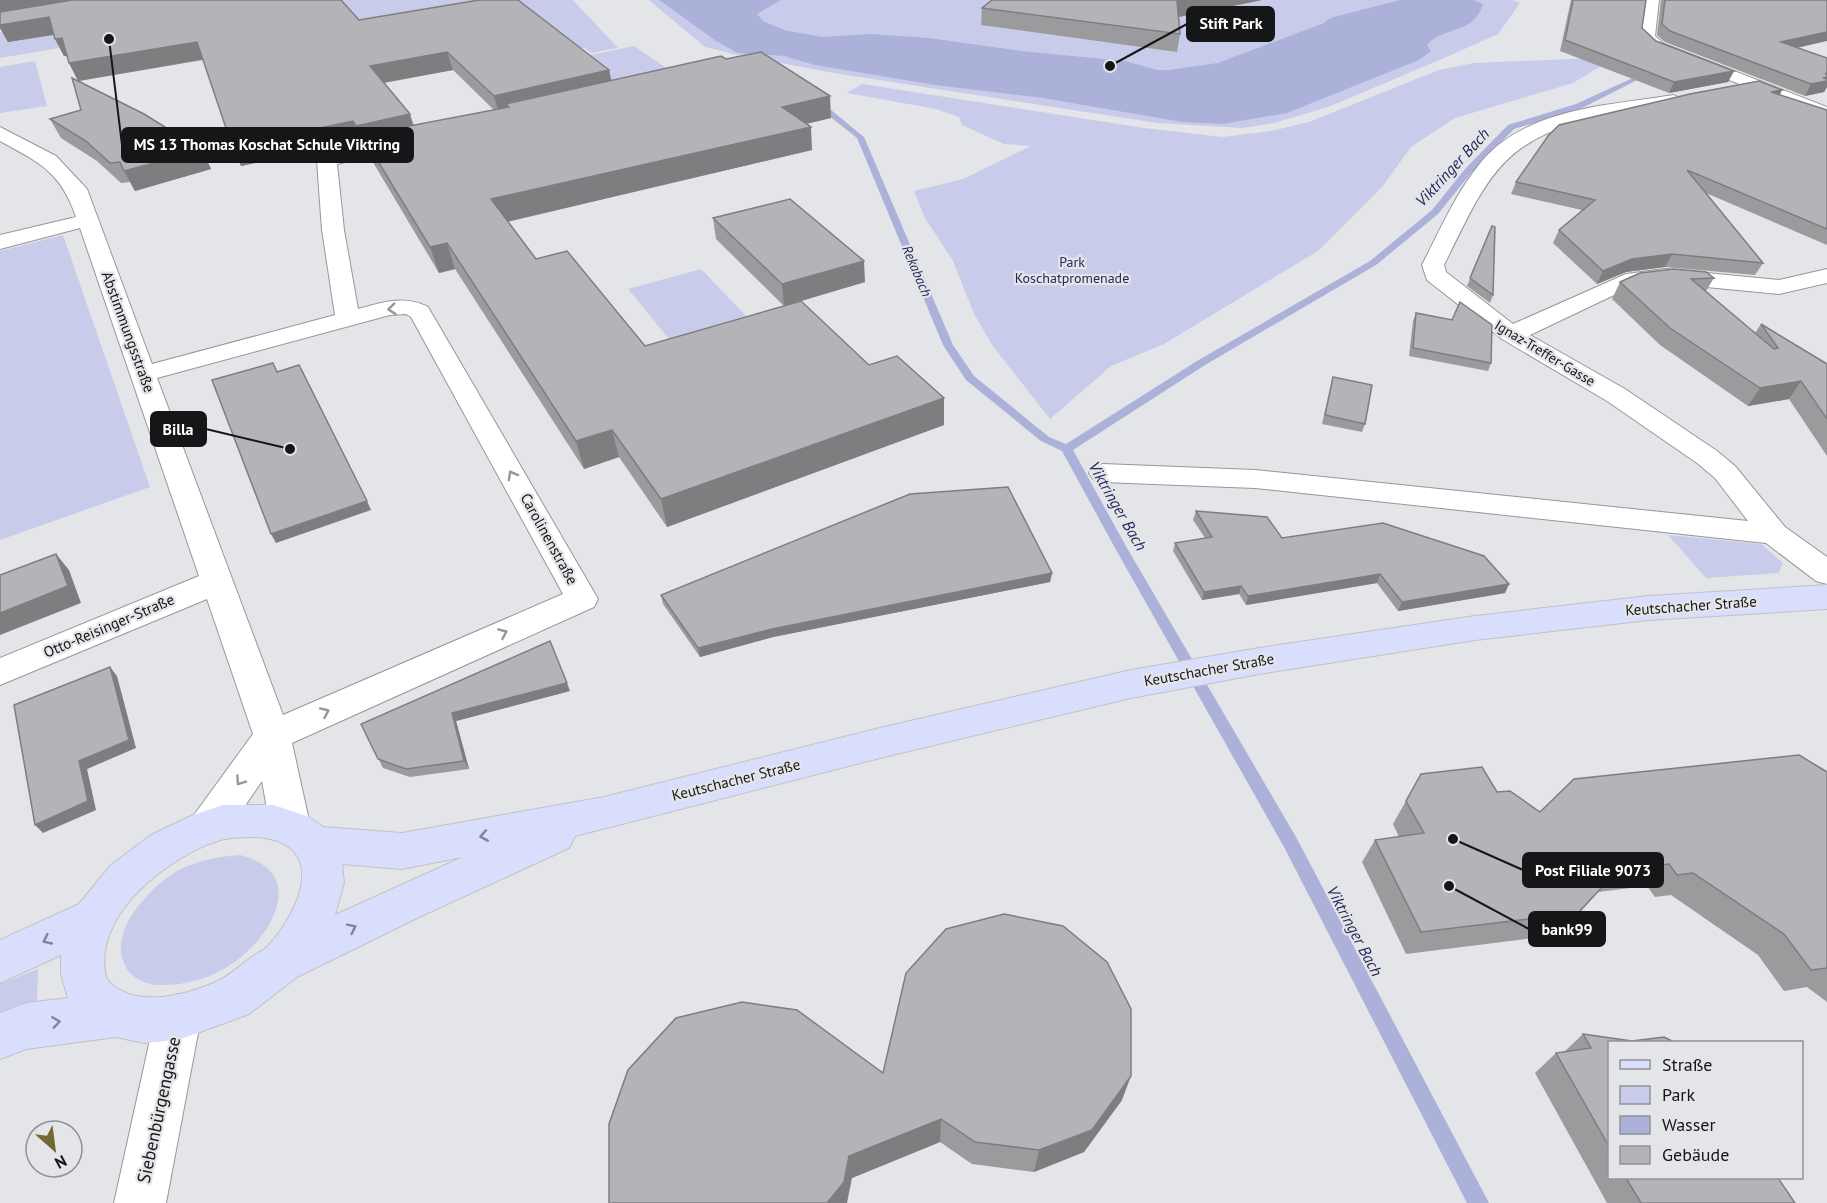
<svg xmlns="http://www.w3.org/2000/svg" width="1827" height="1203" font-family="'PT Sans',sans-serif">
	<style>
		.green { fill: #c8ccea }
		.water { fill: #acb1da }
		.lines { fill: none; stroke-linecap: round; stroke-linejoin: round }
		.stream { fill: #acb1da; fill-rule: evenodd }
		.minor-casing { stroke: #96979a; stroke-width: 2 }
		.major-casing { stroke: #c2c2c3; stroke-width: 2 }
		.minor { fill: #fff; fill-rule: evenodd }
		.major { fill: #dadefd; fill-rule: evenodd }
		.wall { fill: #9b9b9e; fill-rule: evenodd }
		.shaded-wall { fill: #7e7e81 }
		.building { fill: #b4b4b8; stroke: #7e7e81; stroke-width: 1.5 }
		.oneway { stroke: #969697 }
		.oneway2 { stroke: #818496 }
		.labels { text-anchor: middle; stroke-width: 4.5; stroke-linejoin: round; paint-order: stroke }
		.far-park-label { font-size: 14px; fill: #28285b; stroke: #e4e5e8 }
		.far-water-label { font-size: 14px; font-style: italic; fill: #27275a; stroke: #e4e5e8 }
		.far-street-label { font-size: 14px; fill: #151617; stroke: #e4e5e8 }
		.street-label { font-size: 15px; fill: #151617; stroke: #e4e5e8 }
		.water-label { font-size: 16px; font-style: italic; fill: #27275a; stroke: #e4e5e8 }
		.near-street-label { font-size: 18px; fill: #151617; stroke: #e4e5e8 }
		.leader { fill: none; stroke: #151617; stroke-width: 2 }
		.callout-dot { fill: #151617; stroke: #e4e5e8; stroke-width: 2 }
		.callout { fill: #151617; stroke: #151617; stroke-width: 2 }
		.callout-label { font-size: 16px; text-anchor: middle; font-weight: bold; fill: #fff }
	</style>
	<rect width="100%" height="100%" fill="#e4e5e8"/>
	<g class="green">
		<polygon points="330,0 573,0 618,48 591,53 585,48 568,51 358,28"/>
		<polygon points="649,0 1512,0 1520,3 1498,34 1442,59 1328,107 1274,123 1243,128 1157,123 834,73 738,55 705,47"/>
		<polygon points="79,31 84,44 0,58 0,32"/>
		<polygon points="634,46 668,69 524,100 495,75"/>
		<polygon points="1595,58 1608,62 1573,83 1455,118 1411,147 1382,187 1318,251 1164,344 1111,366 1050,419 992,345 974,314 953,261 925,218 914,191 963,179 1031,146 1004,144 962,125 959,117 936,109 847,93 862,84 1144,128 1222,137 1271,131 1309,122 1439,70 1474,63"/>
		<polygon points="35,61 47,106 0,113 0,67"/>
		<polygon points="63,235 150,487 0,540 0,251"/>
		<polygon points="701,269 746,316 669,339 628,289"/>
		<polygon points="1668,535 1761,544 1783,563 1779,573 1706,578"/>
		<path d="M240,855c72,18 29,87 -13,112 -21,13 -45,19 -70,18 -12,-1 -23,-6 -30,-16 -20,-32 13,-69 37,-89 21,-17 49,-23 76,-25z"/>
		<polygon points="38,969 37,1000 0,1014 0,984"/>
	</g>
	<path class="water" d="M659,0h122l-24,14 6,7 21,9 38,7 49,-3 58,4 92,13 104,10 32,9h12l49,-7 106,-40 6,-5 70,-18h74l9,4c-10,32 -39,21 -56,41l4,6 -12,9 -132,53 -64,11 -41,-2 -139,-24 -108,-13 -120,-20 -31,-9 -46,-3 -22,-12z"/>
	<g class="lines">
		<polygon class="stream" points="1648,71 1653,72 1582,108 1514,129 1471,173 1438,214 1376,265 1205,365 1073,450 1127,548 1296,837 1489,1203 1467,1203 1284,847 1115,548 1062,451 1041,441 966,380 943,345 857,138 813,103 820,101 864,137 953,345 974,376 1049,437 1066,444 1197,361 1370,261 1432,210 1465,169 1508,125 1576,104"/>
		<defs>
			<g id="minor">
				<polygon points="1645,0 1659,0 1655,36 1664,44 1827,107 1827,118 1652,50 1639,37"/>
				<path d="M1674,95l9,5 -3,4c-25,6 -52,8 -77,13 -103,20 -116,62 -159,148l2,7 67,52 113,-50 39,-5 114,11 48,-11v14l-48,11 -114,-11 -34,4 -101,48 95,54 92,62 18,15 50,61 42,30v27l-11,-3 -50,-38 -511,-55 -152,-6 -10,-3 -4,-6 4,-6 10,-3 152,6 493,51 -33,-43 -18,-15 -90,-62 -105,-62 -75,-59 -5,-15c18,-35 34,-73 60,-104 45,-53 128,-56 192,-66z"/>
				<path d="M0,127l56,29 31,33 65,175 183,-49 -13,-85 -5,-69 3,-4 92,-22 9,6 -2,4 -82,19 7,66 14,79c25,-7 47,-14 70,-2l170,292 -4,8 -302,136 18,82 -6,12 -14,5 -14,-5 -6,-12 -8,-44 -40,58 -14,5 -14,-5 -6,-12 6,-12 59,-81 -46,-135 -207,86v-27l199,-82 -119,-348 -80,21v-14l76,-18c-15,-45 -36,-54 -76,-76zM406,314l5,3 152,277 -280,121 -126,-337 233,-63z"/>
				<polygon points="178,994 194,1001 201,1017 166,1203 114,1203 155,1017 162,1001"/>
			</g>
			<path id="major" d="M1827,585v24l-178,11 -174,20 -216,34 -128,24 -247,59 -309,79 -6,12 -152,70 -120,59 -48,37 -16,6 -55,20 -34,3 -28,-6 -90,12 -26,10v-46l26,-10 42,-5 -7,-23v-20l-61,28v-43l79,-36 32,-39 40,-30 42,-20 30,-10h51l35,12 14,10 79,6 202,-36 280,-70 247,-57 128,-22 216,-32 174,-20zM257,837c73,6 43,74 11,109 -5,5 -14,9 -19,13 -10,7 -20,17 -31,22 -31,14 -81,28 -109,1 -6,-8 -5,-21 -4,-31 8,-50 66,-93 111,-110 13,-4 28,-4 41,-4zM463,857l-128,58 9,-32 -2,-19 60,5z"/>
		</defs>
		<use href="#minor" class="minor-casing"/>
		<use href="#major" class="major-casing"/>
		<use href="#minor" class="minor"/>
		<use href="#major" class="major"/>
	</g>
	<g class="wall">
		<polygon points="992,0 1262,0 1178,17 1180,34 1177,52 981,25 982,8"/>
		<polygon points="1571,0 1646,0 1642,28 1656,41 1734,71 1728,82 1669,93 1560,51"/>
		<polygon points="1661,0 1827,0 1798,48 1827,58 1827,87 1824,92 1805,96 1665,42 1657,35"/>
		<path d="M359,20l250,50 2,11 220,37 -25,6 6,26 -304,71 28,38 109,87 139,-40 -68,-67 -3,-21 152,64 -64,19 68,64 75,33v27l-277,102 -48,-70 -35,12 -129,-200 -16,4 -68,-114 -5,-15 -3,1 -3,-5 -119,26 -38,-106 -124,21 123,69 9,19 -76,22 -5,-9 -9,1 -24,-22 -36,-23 -11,-19 31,-9 -3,-30 -9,-17 -2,-7h-3l-9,-17 -1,-4 -46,7 -8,-14zM453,70l41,40 -80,15 -30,-42z"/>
		<polygon points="1782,90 1780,95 1827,110 1827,245 1706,193 1763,263 1755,275 1665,267 1626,272 1597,284 1553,243 1559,230 1582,210 1511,194 1516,182"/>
		<polygon points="1492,226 1493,295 1490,303 1467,286"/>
		<polygon points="1706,272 1714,278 1706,291 1755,333 1761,324 1827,364 1827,456 1789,399 1748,406 1660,345 1612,299 1620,282"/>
		<polygon points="1416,313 1491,363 1488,371 1409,356 1413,321"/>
		<polygon points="1333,377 1365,424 1362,432 1322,424"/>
		<polygon points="1196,511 1282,538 1509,584 1505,593 1398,611 1377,583 1246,605 1239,594 1202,600 1173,551 1175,543 1205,538 1193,520"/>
		<polygon points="1052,573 1050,582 773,637 700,657 663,604 661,595"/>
		<polygon points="570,691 456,721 469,769 410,777 383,768 361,724"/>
		<polygon points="1827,772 1827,1002 1807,987 1784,991 1758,955 1671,895 1655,897 1647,886 1598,892 1559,935 1406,954 1362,862 1375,840 1399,837 1393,824 1421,774 1497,792 1540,812"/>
		<polygon points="1583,1034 1632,1041 1610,1042 1610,1178 1778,1178 1795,1203 1607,1203 1535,1073 1556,1053 1564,1052"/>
		<polygon points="883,1073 1122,1100 1084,1152 1034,1172 972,1164 940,1142 852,1178 609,1203"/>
	</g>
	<g class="shaded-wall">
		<polygon points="0,0 102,0 0,18"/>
		<polygon points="1181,0 1262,0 1174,18 1177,1"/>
		<polygon points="49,17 58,34 8,42 0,28 0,25"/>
		<polygon points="1827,32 1827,41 1775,53 1781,42"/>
		<polygon points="62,38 71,55 64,56 55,39"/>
		<polygon points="197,42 205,59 78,81 69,63"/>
		<polygon points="447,52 453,70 376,84 370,66"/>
		<polygon points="609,70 613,88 506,104 508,112 499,114 494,96"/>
		<polygon points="1734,71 1728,82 1669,93 1674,82"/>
		<polygon points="1827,73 1827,87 1824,92 1805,96 1811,84 1825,74"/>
		<polygon points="1782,90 1776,101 1771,92"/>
		<polygon points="830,96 831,118 784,129 782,107"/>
		<polygon points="410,114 416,133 362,135 366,144 363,145 356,126"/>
		<polygon points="353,121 360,140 241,166 232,146"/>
		<polygon points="811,127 812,150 499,224 491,199"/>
		<polygon points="202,150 211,169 135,191 124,171"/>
		<polygon points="447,243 455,269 439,273 430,247"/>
		<polygon points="1672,254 1665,267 1626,272 1597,284 1603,271 1632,259"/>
		<polygon points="864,261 865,282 784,306 782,284"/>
		<polygon points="1801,381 1789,399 1748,406 1760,388"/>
		<polygon points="944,398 944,425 667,527 661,499"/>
		<polygon points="612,430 619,457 584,469 576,441"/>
		<polygon points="367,501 371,510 276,543 271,534"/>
		<polygon points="56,554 69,570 81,603 0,635 0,613"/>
		<polygon points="1052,573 1050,582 773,637 700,657 698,648 772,629"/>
		<polygon points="1380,574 1377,583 1246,605 1248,596"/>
		<polygon points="1509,584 1505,593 1398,611 1402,602"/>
		<polygon points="1241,586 1239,594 1202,600 1204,592"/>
		<polygon points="110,667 117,676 136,748 87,769 96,810 43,833 35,825"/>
		<polygon points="567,683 570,691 456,721 469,769 464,761 452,713"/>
		<polygon points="1131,1076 1122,1100 1084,1152 1034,1172 1039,1150"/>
		<polygon points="941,1119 940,1142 852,1178 847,1203 827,1203 849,1156"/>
	</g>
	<g class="building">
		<polygon points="72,0 341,0 359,20 479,0 518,0 609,70 494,96 447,52 370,66 410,114 356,126 353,121 232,146 197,42 69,63 62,38 55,39 49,17 0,25 0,12"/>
		<polygon points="992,0 1181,0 1177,1 1180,34 982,8"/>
		<polygon points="1573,0 1646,0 1642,28 1656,41 1734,71 1674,82 1565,40"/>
		<polygon points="1665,0 1827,0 1827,32 1781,42 1827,58 1827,73 1825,74 1827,74 1827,77 1823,78 1827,79 1827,81 1811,84 1670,31 1662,24"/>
		<polygon points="761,52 830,96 782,107 811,127 491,199 536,259 567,251 645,346 801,301 869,365 897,356 944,398 661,499 612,430 576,441 447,243 430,247 362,135 509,107 506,104 721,56 726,59"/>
		<polygon points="72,78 144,114 202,150 124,171 120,162 110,163 86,141 50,119 81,110"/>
		<polygon points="1759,81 1782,90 1771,92 1827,110 1827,229 1687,170 1763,263 1672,254 1632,259 1603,271 1559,230 1595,200 1516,182 1548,136 1559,125 1690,94"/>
		<polygon points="790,199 864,261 782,284 713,218"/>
		<polygon points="1492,226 1495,227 1493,295 1470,278"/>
		<polygon points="1674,269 1706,272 1714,278 1691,279 1774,349 1778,348 1761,324 1827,364 1827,419 1801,381 1760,388 1670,328 1620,282 1640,273"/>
		<polygon points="1460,302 1492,325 1491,363 1413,348 1416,313 1452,320"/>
		<polygon points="273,363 277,372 299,365 367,501 271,534 212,380"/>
		<polygon points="1333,377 1372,385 1365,424 1325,415"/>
		<polygon points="1008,487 1052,573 772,629 698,648 661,595 910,494"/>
		<polygon points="1196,511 1267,517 1282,538 1383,523 1484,556 1509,584 1402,602 1380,574 1248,596 1241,586 1204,592 1175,543 1212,537"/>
		<polygon points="56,554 68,586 0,613 0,575"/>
		<polygon points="550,641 567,683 452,713 464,761 406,769 378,759 361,724"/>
		<polygon points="110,667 129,740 79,761 88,801 35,825 14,705"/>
		<polygon points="1799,755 1827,772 1827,968 1811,970 1784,934 1693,873 1677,875 1669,864 1618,870 1578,913 1421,932 1375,840 1424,833 1406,801 1421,774 1482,767 1497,792 1510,791 1540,812 1574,779"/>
		<polygon points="1004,914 1063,926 1107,962 1131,1009 1131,1076 1092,1130 1039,1150 975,1142 941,1119 849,1156 844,1182 827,1203 609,1203 609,1124 628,1070 676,1018 742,1002 797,1010 883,1073 906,973 946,929"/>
		<polygon points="1583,1034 1632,1041 1664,1037 1674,1042 1610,1042 1610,1148 1556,1053 1591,1048"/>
		<polygon points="1626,1178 1778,1178 1795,1203 1641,1203"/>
	</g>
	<defs><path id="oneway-chevron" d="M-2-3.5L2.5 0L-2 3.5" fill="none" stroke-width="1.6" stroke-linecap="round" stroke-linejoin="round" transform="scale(1.5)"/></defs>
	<g class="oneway">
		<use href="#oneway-chevron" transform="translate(392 309) rotate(174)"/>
		<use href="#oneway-chevron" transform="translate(512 475) rotate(-119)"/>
		<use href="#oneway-chevron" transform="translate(503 633) rotate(-24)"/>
		<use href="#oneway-chevron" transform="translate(325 712) rotate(-24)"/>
		<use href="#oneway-chevron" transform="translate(240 781) rotate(125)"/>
	</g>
	<g class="oneway2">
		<use href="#oneway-chevron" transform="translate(484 836) rotate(170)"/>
		<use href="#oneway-chevron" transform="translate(352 928) rotate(-26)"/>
		<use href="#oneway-chevron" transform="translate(47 940) rotate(155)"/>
		<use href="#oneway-chevron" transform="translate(56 1022) rotate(-8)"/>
	</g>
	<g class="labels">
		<g class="far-park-label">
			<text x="1072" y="267">Park<tspan x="1072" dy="16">Koschatpromenade</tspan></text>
		</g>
		<g class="far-water-label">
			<text transform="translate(917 271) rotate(67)" y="5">Rekabach</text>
		</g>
		<g class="far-street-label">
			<text transform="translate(1545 353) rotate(31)" y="5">Ignaz-Treffer-Gasse</text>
		</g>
		<g class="street-label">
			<text transform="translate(128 332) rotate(70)" y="5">Abstimmungsstraße</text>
			<text transform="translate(549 539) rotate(61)" y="5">Carolinenstraße</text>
			<text transform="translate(1691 606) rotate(-4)" y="5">Keutschacher Straße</text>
			<text transform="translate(109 626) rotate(-23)" y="5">Otto-Reisinger-Straße</text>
			<text transform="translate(1209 670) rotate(-10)" y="5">Keutschacher Straße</text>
			<text transform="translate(736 780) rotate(-14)" y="5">Keutschacher Straße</text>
		</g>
		<g class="water-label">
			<text transform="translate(1452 167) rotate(-47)" y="6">Viktringer Bach</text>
			<text transform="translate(1118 506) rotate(60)" y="6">Viktringer Bach</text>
			<text transform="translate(1355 931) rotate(62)" y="6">Viktringer Bach</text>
		</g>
		<g class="near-street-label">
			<text transform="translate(159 1110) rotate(-78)" y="6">Siebenbürgengasse</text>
		</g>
	</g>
	<path class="leader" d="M1110 66L1187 24M109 39L122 145M290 449L206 429M1453 839L1523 870M1449 886L1529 929"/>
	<g class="callout-dot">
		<circle cx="1110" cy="66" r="6"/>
		<circle cx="109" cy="39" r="6"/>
		<circle cx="290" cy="449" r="6"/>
		<circle cx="1453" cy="839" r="6"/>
		<circle cx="1449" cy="886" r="6"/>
	</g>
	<g class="callout">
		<rect x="1187" y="7" width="87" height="34" rx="6"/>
		<rect x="122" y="128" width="291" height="34" rx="6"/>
		<rect x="151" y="412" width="55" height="34" rx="6"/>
		<rect x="1523" y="853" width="140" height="34" rx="6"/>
		<rect x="1529" y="912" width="76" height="34" rx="6"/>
	</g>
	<g class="callout-label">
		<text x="1231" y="29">Stift Park</text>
		<text x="267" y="150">MS 13 Thomas Koschat Schule Viktring</text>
		<text x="178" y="435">Billa</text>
		<text x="1593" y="876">Post Filiale 9073</text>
		<text x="1567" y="935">bank99</text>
	</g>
	<rect x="1608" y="1041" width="195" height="138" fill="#e4e5e8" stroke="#919294" stroke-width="1.5"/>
	<rect x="1620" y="1060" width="30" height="9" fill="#dadefd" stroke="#919294" stroke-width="1.5"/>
	<text x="1662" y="1071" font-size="18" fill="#151617">Straße</text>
	<rect x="1620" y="1086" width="30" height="18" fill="#c8ccea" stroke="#919294" stroke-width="1.5"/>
	<text x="1662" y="1101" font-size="18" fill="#151617">Park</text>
	<rect x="1620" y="1116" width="30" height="18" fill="#acb1da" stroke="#919294" stroke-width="1.5"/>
	<text x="1662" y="1131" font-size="18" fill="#151617">Wasser</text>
	<rect x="1620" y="1146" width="30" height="18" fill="#b4b4b8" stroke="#919294" stroke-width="1.5"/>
	<text x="1662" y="1161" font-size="18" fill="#151617">Gebäude</text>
	<g transform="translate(54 1149) rotate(152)"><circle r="28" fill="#e4e5e8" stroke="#919294" stroke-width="1.5"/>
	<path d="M0-4.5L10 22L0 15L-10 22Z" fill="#716835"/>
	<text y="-9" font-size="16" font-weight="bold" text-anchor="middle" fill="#151617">N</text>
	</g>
</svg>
